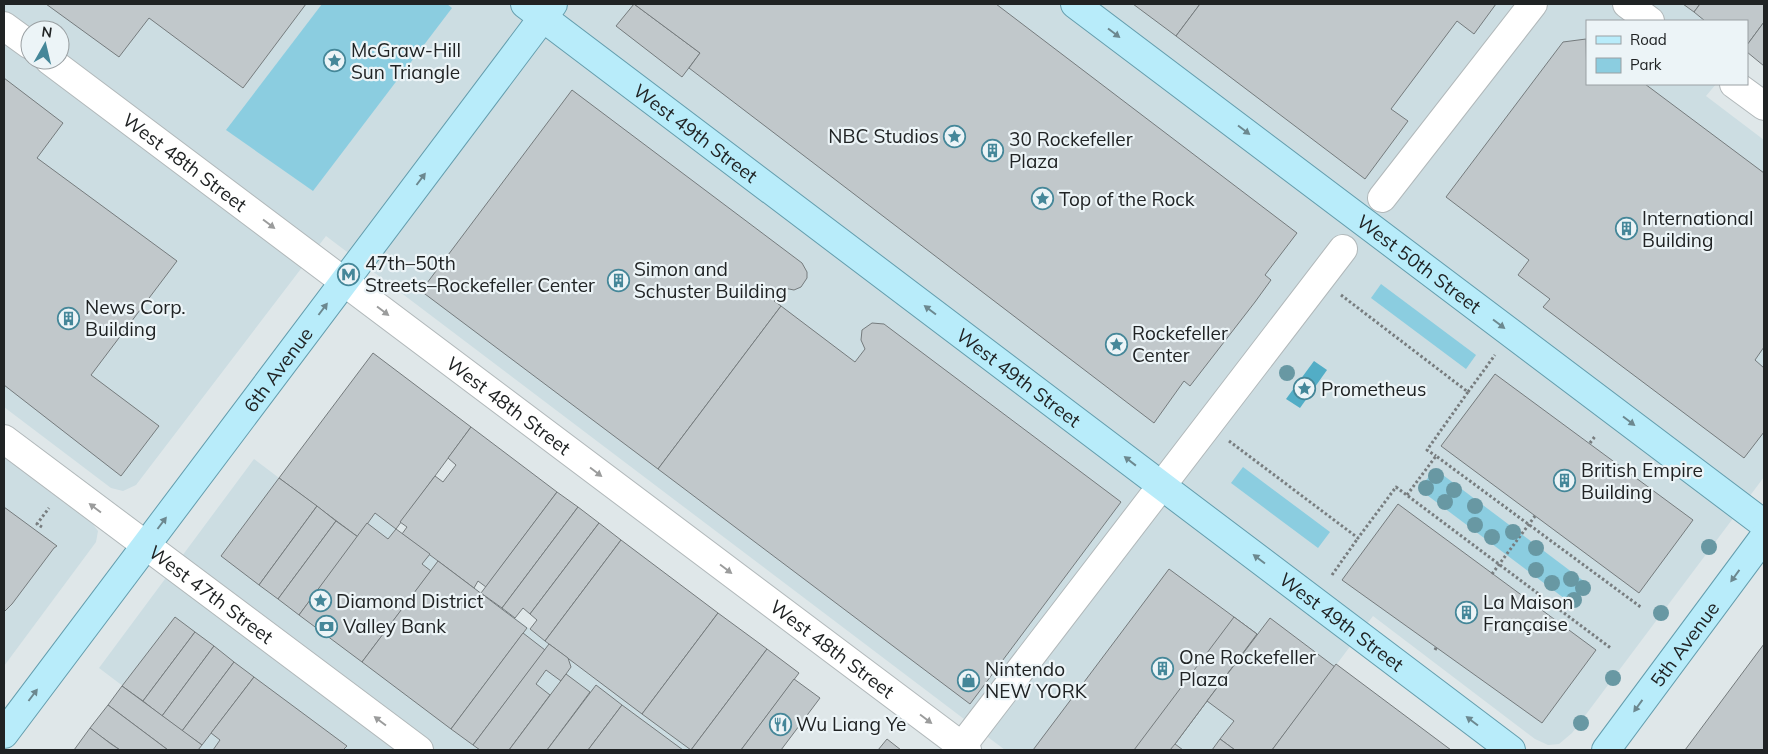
<svg xmlns="http://www.w3.org/2000/svg" width="1768" height="754" font-family="Mulish,sans-serif">
	<style>
		.built { fill: #ccdde2; fill-rule: evenodd }
		.green { fill: #8bcde0 }
		.water { fill: #52adc6 }
		.building { fill: #c1c8cb; stroke: #757b7d }
		.lines { fill: none; stroke-linecap: round; stroke-linejoin: round }
		.minor-casing { stroke: #b1b8ba; stroke-width: 30 }
		.major-casing { stroke: #649dad; stroke-width: 30 }
		.path { stroke: #777c7e; stroke-width: 3; stroke-dasharray: 2.5 2.5; stroke-linecap: butt }
		.minor { stroke: #fff; stroke-width: 28 }
		.major { stroke: #b8ecfa; stroke-width: 28 }
		.tree { fill: #6898a3 }
		.oneway { fill: #6c888f }
		.oneway2 { fill: #9b9c9c }
		.labels { text-anchor: middle; stroke-width: 4.5; stroke-linejoin: round; paint-order: stroke }
		.poi-label { font-size: 19px; fill: #202324; stroke: #ecf4f7; text-anchor: start }
		.street-label { font-size: 19px; fill: #202324; stroke: #ecf4f7 }
	</style>
	<rect width="100%" height="100%" fill="#dfe7e9"/>
	<g class="built">
		<path d="M4,4h1760v18l-17,23v-24h-160v63h129l-10,12 58,44v337l-192,256 -13,11 -11,1 -13,-6 -162,-123 -101,134h-267l-679,-514 -190,249 -13,6 -12,-3 -107,-81zM30,30h30v30h-30z"/>
		<polygon points="4,455 92,523 98,531 96,542 4,666"/>
		<polygon points="254,459 357,537 375,513 691,750 198,750 201,745 99,668"/>
	</g>
	<g class="green">
		<polygon points="322,4 447,4 452,8 313,191 226,130"/>
		<polygon points="1381,284 1476,355 1466,369 1371,298"/>
		<polygon points="1243,467 1330,532 1318,548 1231,483"/>
		<polygon points="1435,469 1589,585 1573,605 1419,489"/>
	</g>
	<polygon class="water" points="1314,361 1327,370 1300,408 1286,399"/>
	<g class="building">
		<polygon points="46,4 306,4 243,88 149,18 119,57"/>
		<polygon points="634,4 700,53 682,77 616,26"/>
		<polygon points="634,4 996,4 1297,233 1265,275 1271,280 1255,302 1190,386 1184,381 1154,423 689,68 700,53"/>
		<polygon points="1133,4 1200,4 1176,36"/>
		<polygon points="1200,4 1496,4 1474,34 1457,21 1391,109 1408,121 1365,179 1176,36"/>
		<polygon points="1683,4 1700,4 1694,12"/>
		<polygon points="1700,4 1764,4 1764,22 1747,45 1747,21 1705,21 1694,12"/>
		<polygon points="1764,22 1764,66 1747,52 1747,45"/>
		<polygon points="1586,39 1587,84 1645,84 1764,173 1764,347 1755,360 1764,368 1764,432 1744,458 1543,307 1550,299 1518,275 1529,260 1446,197 1563,42"/>
		<polygon points="4,78 63,123 37,158 177,261 91,375 159,426 121,476 4,385"/>
		<polygon points="572,90 802,263 807,272 807,278 801,287 794,290 784,288 774,301 781,306 658,469 421,291"/>
		<polygon points="781,306 855,362 865,349 861,340 862,330 872,323 884,324 1121,502 970,704 658,469"/>
		<polygon points="373,353 471,427 396,529 375,513 358,537 279,478"/>
		<polygon points="1495,374 1693,520 1639,593 1441,446"/>
		<polygon points="471,427 557,492 486,587 478,581 474,588 402,534 407,527 400,522 435,476 443,482 456,465 448,458"/>
		<polygon points="279,478 317,506 259,585 221,556"/>
		<polygon points="557,492 578,507 502,608 481,593"/>
		<polygon points="1398,504 1596,650 1542,723 1342,580"/>
		<polygon points="317,506 336,521 278,599 259,585"/>
		<polygon points="4,507 57,546 54,548 12,604 4,612"/>
		<polygon points="578,507 599,523 530,614 523,608 515,618 502,608"/>
		<polygon points="336,521 358,537 299,615 278,599"/>
		<polygon points="367,523 388,539 396,529 430,554 422,564 431,571 362,662 299,615"/>
		<polygon points="599,523 621,540 545,641 530,629 537,620 530,614"/>
		<polygon points="621,540 718,613 642,714 545,641"/>
		<polygon points="438,561 527,628 451,729 362,662"/>
		<polygon points="1169,569 1257,634 1175,744 1183,750 1033,750"/>
		<polygon points="718,613 767,649 691,750 642,714"/>
		<polygon points="175,617 195,632 143,701 122,686"/>
		<polygon points="1234,617 1257,634 1175,744 1170,750 1134,750"/>
		<polygon points="1270,618 1335,667 1272,750 1235,750 1220,739 1234,721 1207,701"/>
		<polygon points="195,632 214,646 162,716 143,701"/>
		<polygon points="523,633 545,650 473,745 451,729"/>
		<polygon points="549,644 568,658 571,667 561,681 546,670 536,684 550,695 509,750 480,750 473,745"/>
		<polygon points="1764,644 1764,750 1685,750 1761,648"/>
		<polygon points="214,646 234,662 182,731 162,716"/>
		<polygon points="767,649 799,673 741,750 691,750"/>
		<polygon points="234,662 254,677 202,745 182,731"/>
		<polygon points="1336,664 1451,750 1272,750"/>
		<polygon points="566,674 590,692 547,750 509,750"/>
		<polygon points="254,677 347,746 343,750 213,750 220,740 211,733"/>
		<polygon points="794,679 820,698 781,750 741,750"/>
		<polygon points="596,685 622,705 588,750 547,750"/>
		<polygon points="122,686 202,745 198,750 168,750 108,705"/>
		<polygon points="108,705 168,750 120,750 96,733 90,728"/>
		<polygon points="622,705 683,750 588,750"/>
		<polygon points="90,728 111,744 120,750 74,750"/>
		<polygon points="887,739 901,750 878,750"/>
		<polygon points="1220,739 1235,750 1212,750"/>
	</g>
	<g class="lines">
		<defs>
			<g id="minor">
				<polyline points="1627,4 1650,21"/>
				<polyline points="4,26 30,45"/>
				<path id="s1" d="M49,60l918,690"/>
				<polyline points="1734,84 1764,106"/>
				<polyline points="1382,198 1533,4"/>
				<path id="s2" d="M4,439l415,311"/>
				<polyline points="962,746 1343,249"/>
			</g>
			<g id="major">
				<path id="s3" d="M525,4l986,746"/>
				<path id="s4" d="M1075,4l689,520"/>
				<path id="s5" d="M4,734l549,-730"/>
				<path id="s6" d="M1606,750l158,-213"/>
			</g>
		</defs>
		<use href="#minor" class="minor-casing"/>
		<use href="#major" class="major-casing"/>
		<g class="path">
			<polyline points="1341,295 1468,392 1427,450 1436,456"/>
			<polyline points="1468,392 1495,355"/>
			<polyline points="1229,441 1358,538 1396,487 1612,649"/>
			<polyline points="1590,443 1596,435"/>
			<polyline points="1407,495 1436,456 1642,608"/>
			<polyline points="42,527 37,524 49,508"/>
			<polyline points="1492,574 1535,516"/>
			<polyline points="1332,575 1358,538"/>
			<polyline points="1435,650 1437,646"/>
		</g>
		<use href="#minor" class="minor"/>
		<use href="#major" class="major"/>
	</g>
	<g class="tree">
		<circle cx="1287" cy="373" r="8"/>
		<circle cx="1436" cy="476" r="8"/>
		<circle cx="1426" cy="488" r="8"/>
		<circle cx="1454" cy="490" r="8"/>
		<circle cx="1445" cy="502" r="8"/>
		<circle cx="1475" cy="506" r="8"/>
		<circle cx="1475" cy="525" r="8"/>
		<circle cx="1513" cy="532" r="8"/>
		<circle cx="1492" cy="537" r="8"/>
		<circle cx="1709" cy="547" r="8"/>
		<circle cx="1536" cy="548" r="8"/>
		<circle cx="1536" cy="570" r="8"/>
		<circle cx="1571" cy="579" r="8"/>
		<circle cx="1552" cy="583" r="8"/>
		<circle cx="1583" cy="588" r="8"/>
		<circle cx="1574" cy="600" r="8"/>
		<circle cx="1661" cy="613" r="8"/>
		<circle cx="1613" cy="678" r="8"/>
		<circle cx="1581" cy="723" r="8"/>
	</g>
	<defs><path id="oneway-solid" d="M-6-.8H1V-3.2L6.5 0L1 3.2V.8H-6Z" transform="scale(1.25)"/></defs>
	<g class="oneway">
		<use href="#oneway-solid" transform="translate(1114 33) rotate(37)"/>
		<use href="#oneway-solid" transform="translate(1244 130) rotate(37)"/>
		<use href="#oneway-solid" transform="translate(421 179) rotate(-53)"/>
		<use href="#oneway-solid" transform="translate(323 309) rotate(-53)"/>
		<use href="#oneway-solid" transform="translate(930 310) rotate(-143)"/>
		<use href="#oneway-solid" transform="translate(1499 324) rotate(37)"/>
		<use href="#oneway-solid" transform="translate(1629 421) rotate(37)"/>
		<use href="#oneway-solid" transform="translate(1130 461) rotate(-142)"/>
		<use href="#oneway-solid" transform="translate(162 523) rotate(-53)"/>
		<use href="#oneway-solid" transform="translate(1259 559) rotate(-143)"/>
		<use href="#oneway-solid" transform="translate(1735 576) rotate(126)"/>
		<use href="#oneway-solid" transform="translate(33 695) rotate(-53)"/>
		<use href="#oneway-solid" transform="translate(1638 706) rotate(126)"/>
		<use href="#oneway-solid" transform="translate(1472 721) rotate(-143)"/>
	</g>
	<g class="oneway2">
		<use href="#oneway-solid" transform="translate(269 224) rotate(37)"/>
		<use href="#oneway-solid" transform="translate(383 311) rotate(37)"/>
		<use href="#oneway-solid" transform="translate(596 472) rotate(37)"/>
		<use href="#oneway-solid" transform="translate(95 508) rotate(-143)"/>
		<use href="#oneway-solid" transform="translate(726 569) rotate(37)"/>
		<use href="#oneway-solid" transform="translate(926 719) rotate(37)"/>
		<use href="#oneway-solid" transform="translate(380 721) rotate(-143)"/>
	</g>
	<defs>
		<symbol id="sight-ring" viewBox="-11 -11 22 22"><circle r="9.5" fill="#ecf4f7" stroke="#458799" stroke-width="1.5"/><path d="M0-6L1.8-2.2L6-1.7L2.9 1.2L3.7 5.4L0 3.3L-3.7 5.4L-2.9 1.2L-6-1.7L-1.8-2.2Z" fill="#458799"/></symbol>
		<symbol id="building-ring" viewBox="-11 -11 22 22"><circle r="9.5" fill="#ecf4f7" stroke="#458799" stroke-width="1.5"/><path d="M-4-6H4V6H1V3H-1V6H-4ZM-2.5-4.3h1.7v1.8h-1.7ZM.8-4.3h1.7v1.8H.8ZM-2.5-1h1.7V.8h-1.7ZM.8-1h1.7V.8H.8Z" fill="#458799"/></symbol>
		<symbol id="metro-ring" viewBox="-11 -11 22 22"><circle r="9.5" fill="#ecf4f7" stroke="#458799" stroke-width="1.5"/><path d="M-5.5 5V-5H-3L0 0L3-5H5.5V5H3V-.5L0 4L-3-.5V5Z" fill="#458799"/></symbol>
		<symbol id="bank-ring" viewBox="-11 -11 22 22"><circle r="9.5" fill="#ecf4f7" stroke="#458799" stroke-width="1.5"/><path d="M-6-4H6V4H-6ZM0-2.3a2.3 2.3 0 1 0 0 4.6a2.3 2.3 0 1 0 0-4.6Z" fill="#458799"/></symbol>
		<symbol id="shop-ring" viewBox="-11 -11 22 22"><circle r="9.5" fill="#ecf4f7" stroke="#458799" stroke-width="1.5"/><path d="M-5-2.5h2.3a2.7 3.5 0 0 1 5.4 0H5L5.5 6h-11ZM-1.5-2.5h3a1.5 2.3 0 0 0-3 0Z" fill="#458799"/></symbol>
		<symbol id="restaurant-ring" viewBox="-11 -11 22 22"><circle r="9.5" fill="#ecf4f7" stroke="#458799" stroke-width="1.5"/><path d="M-5-6h1v4h1v-4h1v4h1v-4h1v5L-1.5 .5V6h-2V.5L-5-1ZM5-6V6H3V1.5H1.5Q1.5-4 5-6Z" fill="#458799"/></symbol>
	</defs>
	<g fill-rule="evenodd">
		<use href="#sight-ring" x="322" y="48" width="25" height="25"/>
		<use href="#sight-ring" x="942" y="124" width="25" height="25"/>
		<use href="#building-ring" x="980" y="138" width="25" height="25"/>
		<use href="#sight-ring" x="1030" y="186" width="25" height="25"/>
		<use href="#building-ring" x="1614" y="216" width="25" height="25"/>
		<use href="#metro-ring" x="336" y="262" width="25" height="25"/>
		<use href="#building-ring" x="606" y="268" width="25" height="25"/>
		<use href="#building-ring" x="56" y="306" width="25" height="25"/>
		<use href="#sight-ring" x="1104" y="332" width="25" height="25"/>
		<use href="#sight-ring" x="1292" y="376" width="25" height="25"/>
		<use href="#building-ring" x="1552" y="468" width="25" height="25"/>
		<use href="#sight-ring" x="308" y="588" width="25" height="25"/>
		<use href="#building-ring" x="1454" y="600" width="25" height="25"/>
		<use href="#bank-ring" x="314" y="614" width="25" height="25"/>
		<use href="#building-ring" x="1150" y="656" width="25" height="25"/>
		<use href="#shop-ring" x="956" y="668" width="25" height="25"/>
		<use href="#restaurant-ring" x="768" y="712" width="25" height="25"/>
	</g>
	<g class="labels">
		<g class="poi-label">
			<text x="351" y="57">McGraw-Hill<tspan x="351" dy="22">Sun Triangle</tspan></text>
			<text x="939" y="143" text-anchor="end">NBC Studios</text>
			<text x="1009" y="146">30 Rockefeller<tspan x="1009" dy="22">Plaza</tspan></text>
			<text x="1059" y="206">Top of the Rock</text>
			<text x="1642" y="225">International<tspan x="1642" dy="22">Building</tspan></text>
			<text x="365" y="270">47th–50th<tspan x="365" dy="22">Streets–Rockefeller Center</tspan></text>
			<text x="634" y="276">Simon and<tspan x="634" dy="22">Schuster Building</tspan></text>
			<text x="85" y="314">News Corp.<tspan x="85" dy="22">Building</tspan></text>
			<text x="1132" y="340">Rockefeller<tspan x="1132" dy="22">Center</tspan></text>
			<text x="1321" y="396">Prometheus</text>
			<text x="1581" y="477">British Empire<tspan x="1581" dy="22">Building</tspan></text>
			<text x="336" y="608">Diamond District</text>
			<text x="1483" y="609">La Maison<tspan x="1483" dy="22">Française</tspan></text>
			<text x="343" y="633">Valley Bank</text>
			<text x="1179" y="664">One Rockefeller<tspan x="1179" dy="22">Plaza</tspan></text>
			<text x="985" y="676">Nintendo<tspan x="985" dy="22">NEW YORK</tspan></text>
			<text x="796" y="731">Wu Liang Ye</text>
		</g>
		<g class="street-label">
			<text dy="7" stroke="none"><textPath href="#s3" startOffset="214">West 49th Street</textPath></text>
			<text dy="7" stroke="none"><textPath href="#s1" startOffset="170">West 48th Street</textPath></text>
			<text dy="7" stroke="none"><textPath href="#s4" startOffset="431">West 50th Street</textPath></text>
			<text dy="7" stroke="none"><textPath href="#s5" startOffset="456">6th Avenue</textPath></text>
			<text dy="7" stroke="none"><textPath href="#s3" startOffset="619">West 49th Street</textPath></text>
			<text dy="7" stroke="none"><textPath href="#s1" startOffset="575">West 48th Street</textPath></text>
			<text dy="7" stroke="none"><textPath href="#s2" startOffset="259">West 47th Street</textPath></text>
			<text dy="7" stroke="none"><textPath href="#s3" startOffset="1024">West 49th Street</textPath></text>
			<text dy="7" stroke="none"><textPath href="#s6" startOffset="132">5th Avenue</textPath></text>
			<text dy="7" stroke="none"><textPath href="#s1" startOffset="980">West 48th Street</textPath></text>
		</g>
	</g>
	<rect width="1768" height="754" fill="none" stroke="#202324" stroke-width="10"/>
	<rect x="1586" y="20" width="162" height="65" fill="#ecf4f7" stroke="#9aa0a3"/>
	<rect x="1596" y="36" width="25" height="8" fill="#b8ecfa" stroke="#9aa0a3"/>
	<text x="1630" y="45" font-size="15" fill="#202324">Road</text>
	<rect x="1596" y="58" width="25" height="15" fill="#8bcde0" stroke="#9aa0a3"/>
	<text x="1630" y="70" font-size="15" fill="#202324">Park</text>
	<g transform="translate(45 45) rotate(8)"><circle r="24" fill="#ecf4f7" stroke="#9aa0a3"/>
	<path d="M0-4L9 19L0 12L-9 19Z" fill="#458799"/>
	<text y="-8" font-size="14" font-weight="bold" text-anchor="middle" fill="#202324">N</text>
	</g>
</svg>
